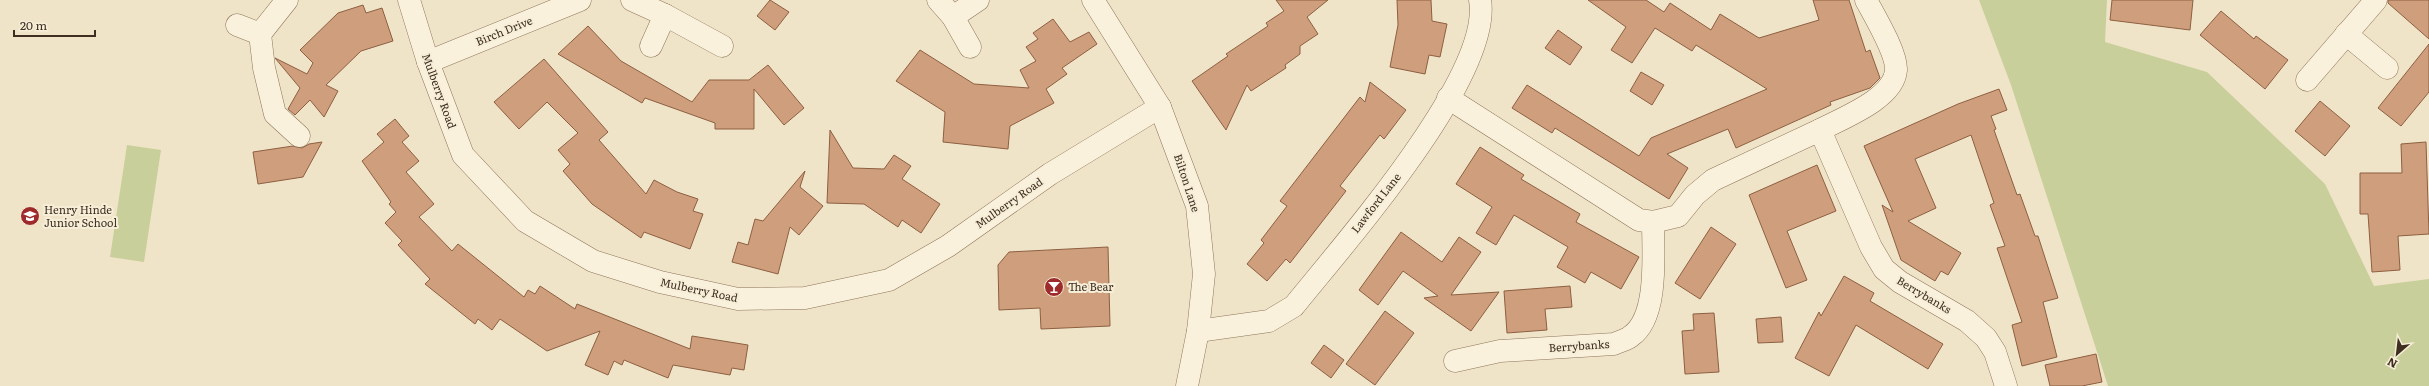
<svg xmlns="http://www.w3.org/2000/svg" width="2429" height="386" font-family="Literata,serif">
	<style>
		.green { fill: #c9cf9b }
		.building { fill: #cf9f7d; stroke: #8d5f41 }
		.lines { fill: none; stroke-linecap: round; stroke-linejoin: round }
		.minor-casing { stroke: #8d765c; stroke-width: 23 }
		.minor { stroke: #faf1dc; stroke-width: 22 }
		.labels { text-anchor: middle; stroke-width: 4; stroke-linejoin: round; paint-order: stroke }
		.street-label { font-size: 11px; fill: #3d2e20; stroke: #f7eed8 }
		.poi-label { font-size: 11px; fill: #3d2e20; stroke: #f7eed8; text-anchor: start }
	</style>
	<rect width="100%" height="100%" fill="#f0e4c8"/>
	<g class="green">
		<polygon points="1979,0 2107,0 2105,42 2207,72 2325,184 2374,286 2429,279 2429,386 2108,386 2011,85"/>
		<polygon points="127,145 161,150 144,262 110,257"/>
	</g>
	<g class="building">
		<polygon points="770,0 789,12 775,30 757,16"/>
		<polygon points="1276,0 1328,0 1307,17 1318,34 1300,46 1300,54 1285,65 1286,68 1251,91 1247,85 1226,130 1192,81 1228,56 1226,54 1268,26 1266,23 1284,11"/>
		<polygon points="1397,0 1431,0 1432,21 1447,24 1440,57 1429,55 1425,74 1390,67 1398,25"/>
		<polygon points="1588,0 1646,0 1664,12 1670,3 1711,30 1720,14 1759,38 1819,20 1813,0 1849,0 1866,52 1870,50 1880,78 1870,88 1830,102 1831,105 1736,148 1728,129 1667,154 1688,168 1669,199 1555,128 1552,133 1512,108 1527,85 1639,156 1651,138 1767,89 1696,45 1692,51 1655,28 1632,63 1611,50 1626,27"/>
		<polygon points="2112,0 2193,0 2190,30 2110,20"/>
		<polygon points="2388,0 2429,0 2429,39 2388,3"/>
		<polygon points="363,5 366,13 382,8 393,41 361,51 326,85 338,91 324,117 310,100 295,115 288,109 300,88 275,58 307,74 313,63 300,50 338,13"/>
		<polygon points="2221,11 2254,39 2256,36 2288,60 2265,89 2200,35"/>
		<polygon points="1053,19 1070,42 1089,32 1097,44 1062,68 1067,74 1046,89 1054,103 1010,126 1008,149 943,142 945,112 896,81 920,50 974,84 1029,88 1020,70 1036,61 1026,47 1038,39 1033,33"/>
		<polygon points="588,26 621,61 692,102 709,80 749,80 768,65 804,108 784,125 754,89 754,129 715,129 715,123 645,98 642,103 558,54"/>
		<polygon points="1558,30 1582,47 1570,65 1545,48"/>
		<polygon points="2429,44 2429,92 2401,126 2378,108"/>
		<polygon points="544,59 608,132 599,140 646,194 654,180 677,192 698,199 693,211 703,214 690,249 644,232 641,238 592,204 563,171 570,164 558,150 578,133 547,102 519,129 494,102"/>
		<polygon points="1641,72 1664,85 1652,105 1630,91"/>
		<polygon points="1370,82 1406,110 1384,139 1380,135 1340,186 1346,191 1290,263 1286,259 1267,281 1247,264 1264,243 1261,240 1287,206 1280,201 1360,97 1365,102"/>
		<polygon points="1999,89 2007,110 1991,116 1996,129 1994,130 2017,195 2020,194 2035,236 2038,236 2058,298 2043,302 2057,357 2022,366 2012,325 2022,322 1997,248 2005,246 1990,205 1994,203 1971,135 1915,159 1936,208 1908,221 1961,253 1948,275 1941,271 1935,281 1901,260 1882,205 1893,212 1864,146 1958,104"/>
		<polygon points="2320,101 2350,126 2325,156 2295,131"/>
		<polygon points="395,119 409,136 402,142 419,161 406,172 434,204 419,217 452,251 458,244 524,297 528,290 535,294 540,286 575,309 577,304 690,349 692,336 748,345 744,370 732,368 730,375 673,365 668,378 624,360 622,365 614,361 608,375 585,365 600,331 547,351 500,319 492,330 478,319 475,324 425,284 430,279 398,245 402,241 385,223 396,212 389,204 391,202 362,161 384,142 377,134"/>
		<polygon points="830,130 853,168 884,169 894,155 911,166 902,179 940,204 921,233 902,220 898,227 864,204 827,203"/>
		<polygon points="322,142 303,177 258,184 253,152 293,146 302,148 309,144"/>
		<polygon points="2426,142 2429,234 2398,236 2400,270 2372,272 2368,214 2360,214 2360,173 2402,173 2401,144"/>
		<polygon points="1480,147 1524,175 1521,179 1580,214 1576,222 1639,257 1621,289 1591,272 1585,283 1557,267 1568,247 1514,215 1496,245 1476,233 1492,207 1456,184"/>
		<polygon points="1817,165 1836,211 1787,231 1807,280 1786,288 1749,195"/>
		<polygon points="805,171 800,187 823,206 799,235 790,227 778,274 732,262 738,242 748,245 755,219 763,221"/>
		<polygon points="1711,227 1736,244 1700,299 1675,283"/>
		<polygon points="1401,232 1442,262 1459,237 1481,252 1451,295 1499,292 1471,331 1424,298 1438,296 1403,271 1378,305 1359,290"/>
		<polygon points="1108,247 1110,326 1041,329 1040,308 999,310 998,265 1009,252"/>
		<polygon points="1844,276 1874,293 1870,301 1943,344 1928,369 1856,325 1829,376 1795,358 1819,312 1821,316"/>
		<polygon points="1570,286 1572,307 1545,309 1547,330 1507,333 1504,291"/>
		<polygon points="1385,311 1414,333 1375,385 1346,364"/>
		<polygon points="1714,313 1719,372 1685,374 1682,331 1694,330 1693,314"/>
		<polygon points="1781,317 1783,342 1758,343 1756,319"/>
		<polygon points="1324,345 1344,360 1331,378 1311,363"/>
		<polygon points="2096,354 2102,382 2082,386 2050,386 2045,365"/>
	</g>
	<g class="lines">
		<defs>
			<g id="minor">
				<polyline points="409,0 428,62 463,155 525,221 593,261 660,282 738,299 805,298 889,280 948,246 1050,174 1160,107"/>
				<polyline points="632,0 665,15 722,46"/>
				<polyline points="938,0 953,17 970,47"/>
				<polyline points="1093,0 1160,107 1197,206 1204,274 1198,331 1187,386"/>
				<polyline points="953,17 978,0"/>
				<polyline points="237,25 260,34 264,68 275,114 299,136"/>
				<polyline points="260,34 287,0"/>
				<polyline points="2346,34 2387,68"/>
				<polyline points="651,46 665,15"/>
				<polyline points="428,62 580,0"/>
				<polyline points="2307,80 2376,0"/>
				<polyline points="1448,98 1639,220 1653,222"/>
				<path d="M1820,130c22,-12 74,-31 76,-60 1,-17 -22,-55 -30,-70"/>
				<path d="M1198,331l71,-10 25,-15c48,-60 199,-230 186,-306"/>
				<path d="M1455,361l45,-10 114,-7c6,-3 13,-4 17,-8 28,-19 22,-84 22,-114l25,-6 17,-21 18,-15 107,-50 51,117 13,22 16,13 67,39 19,17 9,14 11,34"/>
			</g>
		</defs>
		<use href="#minor" class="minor-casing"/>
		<use href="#minor" class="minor"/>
	</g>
	<defs>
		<symbol id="school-disc" viewBox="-11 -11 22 22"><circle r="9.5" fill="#9e2a2b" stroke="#f7eed8"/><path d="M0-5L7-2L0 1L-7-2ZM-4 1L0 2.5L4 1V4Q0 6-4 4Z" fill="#fff"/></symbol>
		<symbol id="bar-disc" viewBox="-11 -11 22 22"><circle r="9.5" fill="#9e2a2b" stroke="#f7eed8"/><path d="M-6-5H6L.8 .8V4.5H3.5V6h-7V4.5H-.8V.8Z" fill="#fff"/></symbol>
	</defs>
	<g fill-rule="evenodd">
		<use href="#school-disc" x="19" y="205" width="22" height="22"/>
		<use href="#bar-disc" x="1043" y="276" width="22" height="22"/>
	</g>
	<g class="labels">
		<g class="street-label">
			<text transform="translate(504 31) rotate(-22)" y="4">Birch Drive</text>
			<text transform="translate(439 91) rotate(70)" y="4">Mulberry Road</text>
			<text transform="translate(1187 183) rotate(72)" y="4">Bilton Lane</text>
			<text transform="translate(1009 203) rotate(-35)" y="4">Mulberry Road</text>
			<text transform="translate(1376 203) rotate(-52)" y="4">Lawford Lane</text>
			<text transform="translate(699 290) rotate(12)" y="4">Mulberry Road</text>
			<text transform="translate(1924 295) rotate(31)" y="4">Berrybanks</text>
			<text transform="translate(1579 346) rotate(-4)" y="4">Berrybanks</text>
		</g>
		<g class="poi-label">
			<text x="44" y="214">Henry Hinde<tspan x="44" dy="13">Junior School</tspan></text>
			<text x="1068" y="291">The Bear</text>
		</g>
	</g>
	<g transform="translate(2397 354) rotate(208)" stroke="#f7eed8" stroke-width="3" paint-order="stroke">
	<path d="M0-3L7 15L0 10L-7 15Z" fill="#3d2e20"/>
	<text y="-6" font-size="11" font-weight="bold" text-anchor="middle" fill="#3d2e20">N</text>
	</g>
	<path d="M14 30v6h81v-6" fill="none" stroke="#3d2e20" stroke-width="2"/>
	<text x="20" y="30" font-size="12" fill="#3d2e20" stroke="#f7eed8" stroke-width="3" paint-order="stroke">20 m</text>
</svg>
